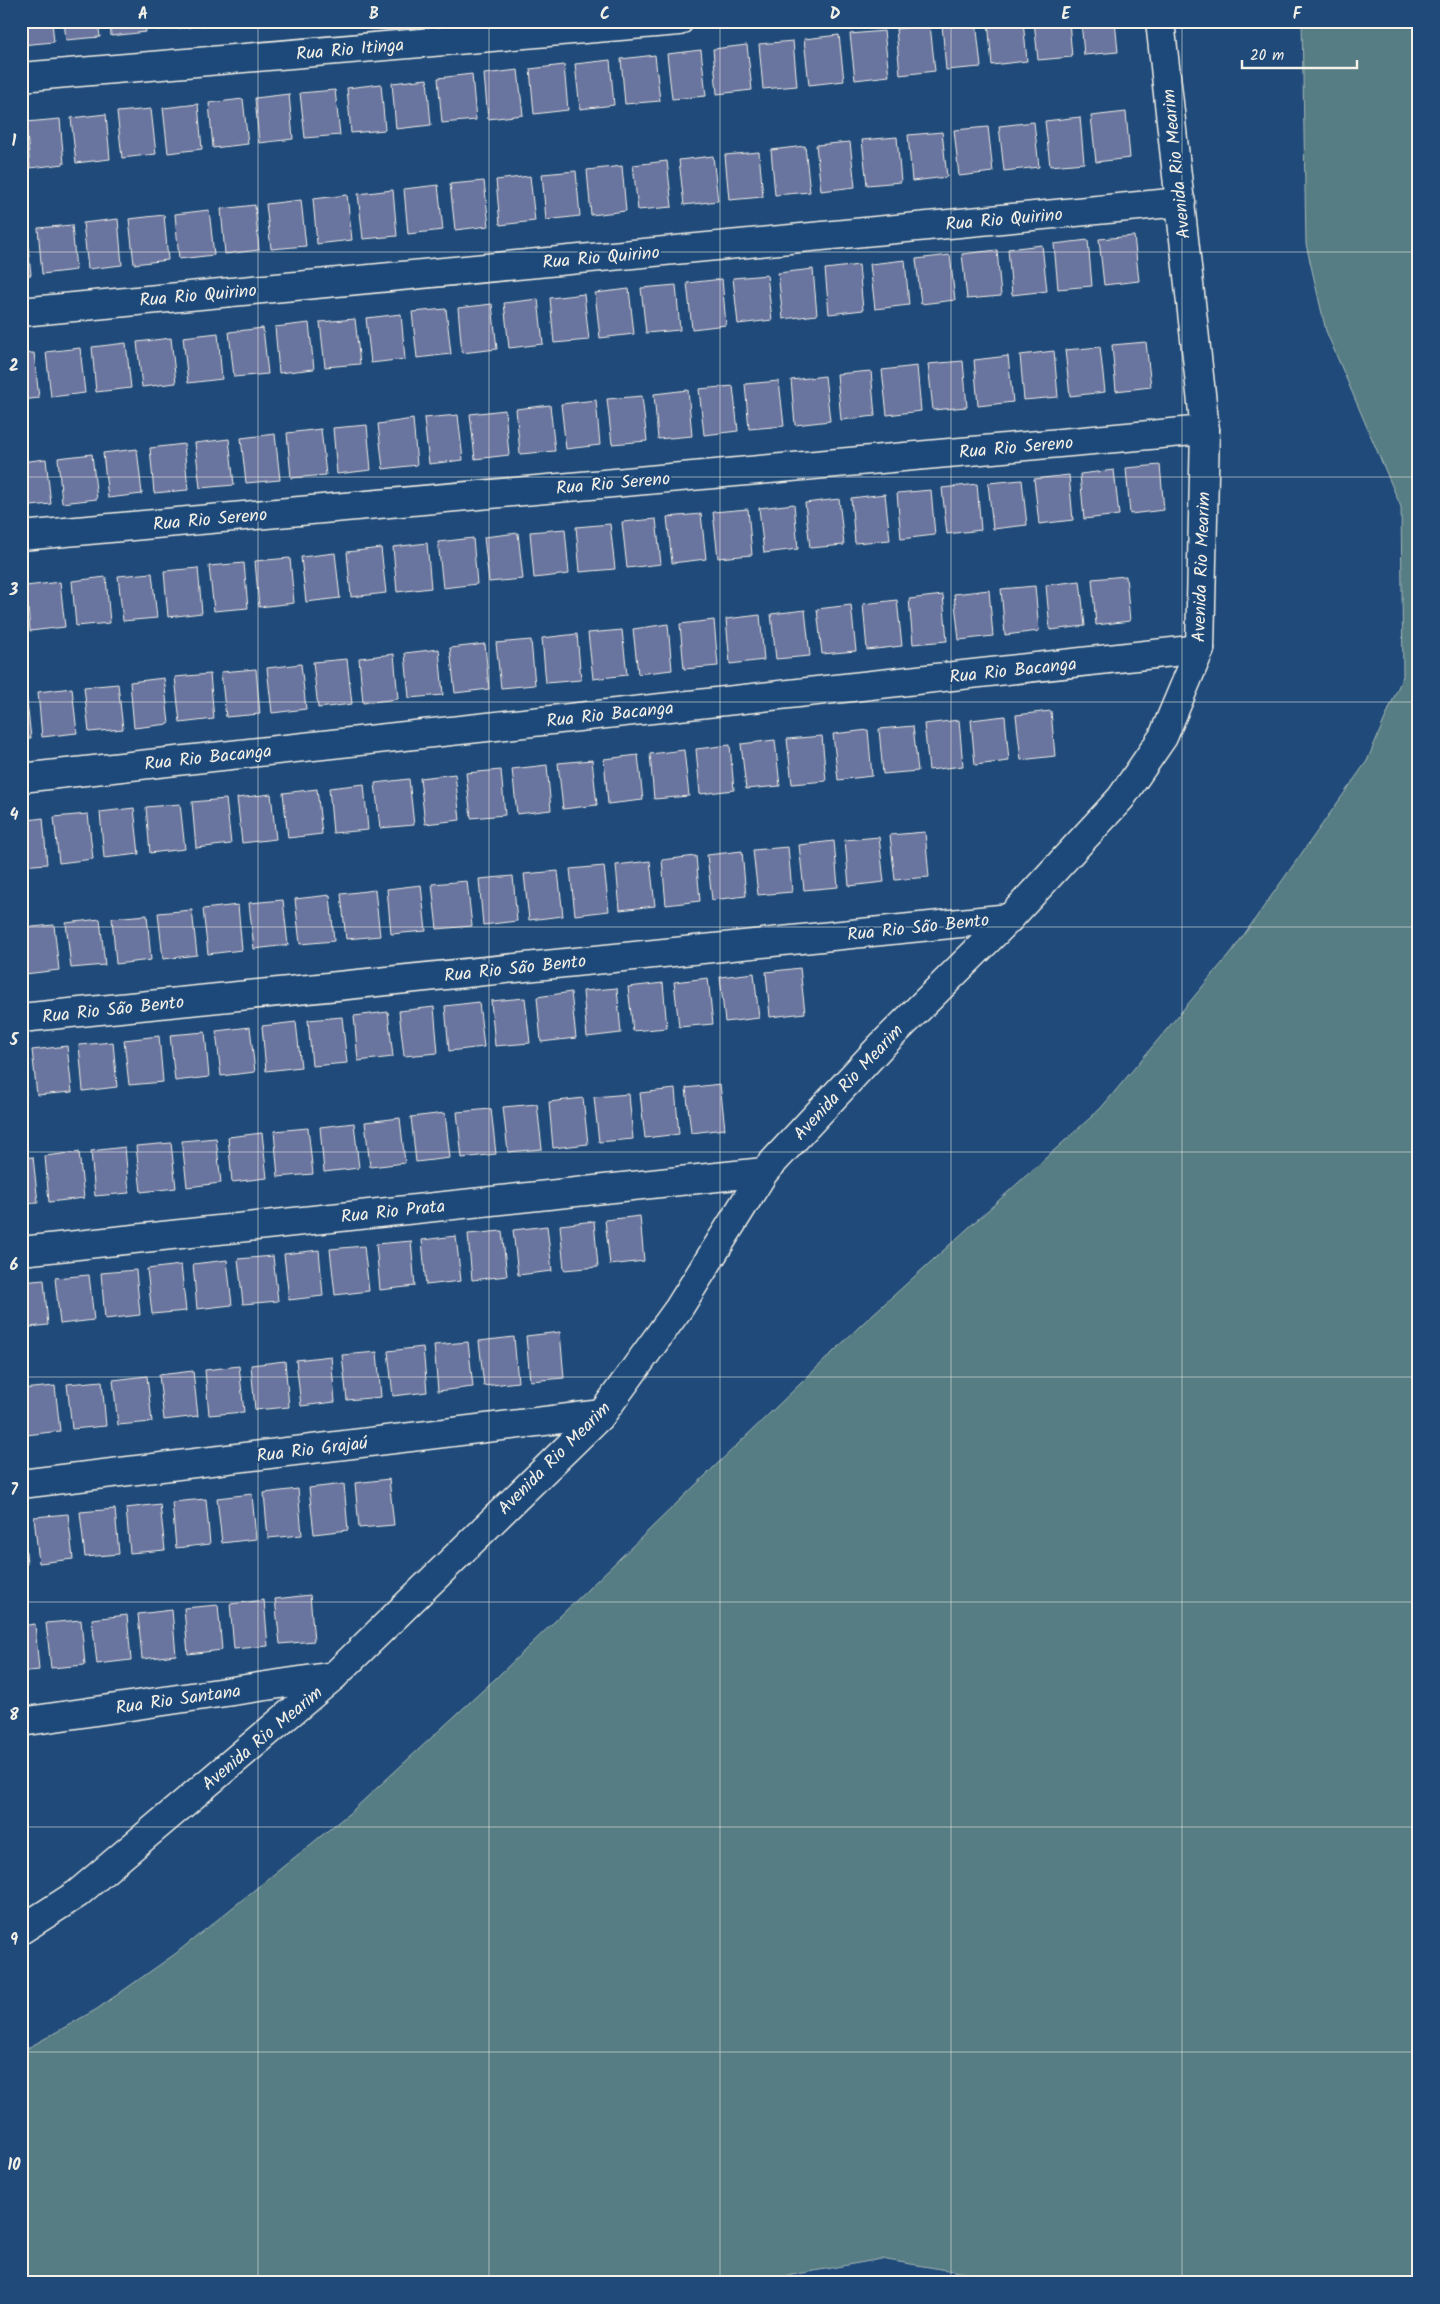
<svg xmlns="http://www.w3.org/2000/svg" width="1440" height="2304" font-family="Kalam,sans-serif">
	<style>
		.green { fill: #577d83; stroke: #a6b7b6 }
		.building { fill: #6b759f; stroke: #f4f1e8 }
		.lines { fill: none; stroke-linecap: round; stroke-linejoin: round }
		.minor-casing { stroke: #f4f1e8; stroke-width: 31 }
		.tertiary-casing { stroke: #f4f1e8; stroke-width: 31 }
		.minor { stroke: #1f4a7a; stroke-width: 28 }
		.tertiary { stroke: #1f4a7a; stroke-width: 28 }
		.grid { fill: none; stroke: #f4f1e8; stroke-width: 1; stroke-opacity: 0.55 }
		.labels { text-anchor: middle; stroke-width: 4; stroke-linejoin: round; paint-order: stroke }
		.street-label { font-size: 18px; fill: #f4f1e8; stroke: #1f4a7a }
		.neatline { fill: none; stroke: #f4f1e8; stroke-width: 2 }
		.grid-label { font-size: 16px; text-anchor: middle; font-weight: bold; fill: #f4f1e8 }
	</style>
	<rect width="100%" height="100%" fill="#1f4a7a"/>
	<filter id="ink" filterUnits="userSpaceOnUse"><feTurbulence type="fractalNoise" baseFrequency=".02" numOctaves="2"/><feDisplacementMap in="SourceGraphic" scale="10" xChannelSelector="R" yChannelSelector="G"/><feConvolveMatrix kernelMatrix="1 2 1 2 8 2 1 2 1" color-interpolation-filters="sRGB"/></filter>
	<g filter="url(#ink)">
		<polygon class="green" points="1302,21 1419,21 1419,2283 988,2283 971,2274 881,2259 792,2275 771,2283 21,2283 21,2052 97,2009 175,1954 352,1811 495,1679 862,1324 1101,1108 1233,950 1367,761 1403,676 1401,507 1326,331 1306,244"/>
		<g class="building">
			<polygon points="21,21 52,21 54,42 21,45"/>
			<polygon points="64,21 98,21 100,37 66,40"/>
			<polygon points="110,21 144,21 146,32 111,36"/>
			<polygon points="156,21 191,21 191,27 157,30"/>
			<polygon points="202,21 237,21 237,22 203,26"/>
			<polygon points="976,21 981,67 946,70 942,24"/>
			<polygon points="988,21 1023,21 1027,61 992,65"/>
			<polygon points="1034,21 1069,21 1072,57 1038,60"/>
			<polygon points="1081,21 1115,21 1118,52 1084,55"/>
			<polygon points="930,25 935,71 900,75 896,29"/>
			<polygon points="884,31 889,76 855,80 850,34"/>
			<polygon points="839,35 844,81 809,85 804,39"/>
			<polygon points="793,41 797,86 763,89 759,44"/>
			<polygon points="747,45 752,90 717,94 713,49"/>
			<polygon points="701,50 706,96 672,99 667,54"/>
			<polygon points="655,55 660,101 625,104 621,59"/>
			<polygon points="610,60 614,105 580,109 575,64"/>
			<polygon points="564,65 568,110 534,114 530,69"/>
			<polygon points="518,70 523,115 488,119 484,74"/>
			<polygon points="472,74 476,120 442,123 438,78"/>
			<polygon points="427,79 431,125 396,129 392,83"/>
			<polygon points="381,84 385,130 351,133 347,88"/>
			<polygon points="335,90 340,135 305,138 300,93"/>
			<polygon points="289,94 293,139 259,143 255,98"/>
			<polygon points="243,99 248,144 213,148 209,103"/>
			<polygon points="198,104 202,149 168,153 163,108"/>
			<polygon points="151,109 156,154 122,158 117,112"/>
			<polygon points="1126,112 1130,158 1096,162 1091,116"/>
			<polygon points="106,114 110,159 76,163 71,118"/>
			<polygon points="1080,117 1084,163 1050,166 1045,121"/>
			<polygon points="60,119 64,164 30,168 26,122"/>
			<polygon points="1034,122 1039,167 1004,171 999,126"/>
			<polygon points="988,127 993,172 959,176 954,130"/>
			<polygon points="942,132 947,177 912,181 908,135"/>
			<polygon points="897,137 901,182 867,185 862,140"/>
			<polygon points="850,142 855,187 821,191 816,145"/>
			<polygon points="805,146 810,192 775,195 771,150"/>
			<polygon points="759,152 763,197 729,200 725,155"/>
			<polygon points="713,156 718,201 684,205 679,160"/>
			<polygon points="667,161 672,207 638,210 633,165"/>
			<polygon points="622,166 626,211 591,215 587,170"/>
			<polygon points="576,171 580,216 546,220 542,174"/>
			<polygon points="530,176 535,221 500,225 496,180"/>
			<polygon points="484,181 489,226 455,230 450,184"/>
			<polygon points="438,185 443,230 408,234 404,189"/>
			<polygon points="393,190 397,236 363,239 358,194"/>
			<polygon points="347,195 352,240 317,244 313,199"/>
			<polygon points="301,200 306,246 271,249 266,204"/>
			<polygon points="255,205 259,250 225,254 221,209"/>
			<polygon points="209,210 214,255 179,259 175,214"/>
			<polygon points="164,215 168,260 134,264 129,219"/>
			<polygon points="118,219 122,265 88,269 83,223"/>
			<polygon points="72,225 76,270 42,274 38,228"/>
			<polygon points="26,229 31,275 21,276 21,230"/>
			<polygon points="1134,236 1139,281 1104,285 1099,239"/>
			<polygon points="1088,240 1092,286 1058,289 1054,244"/>
			<polygon points="1042,245 1047,291 1012,295 1008,249"/>
			<polygon points="997,250 1001,296 967,299 962,254"/>
			<polygon points="950,255 955,300 921,304 916,259"/>
			<polygon points="905,260 909,305 875,309 870,264"/>
			<polygon points="859,265 863,310 829,314 825,269"/>
			<polygon points="813,269 817,315 783,319 778,273"/>
			<polygon points="767,275 772,320 738,324 733,278"/>
			<polygon points="722,279 726,325 692,329 687,283"/>
			<polygon points="676,285 680,330 646,333 641,288"/>
			<polygon points="629,289 634,334 600,338 595,293"/>
			<polygon points="584,294 589,340 554,343 550,298"/>
			<polygon points="538,299 543,344 509,348 504,303"/>
			<polygon points="492,304 497,349 462,353 458,308"/>
			<polygon points="446,309 451,354 417,358 412,312"/>
			<polygon points="401,314 405,359 371,363 366,318"/>
			<polygon points="355,319 360,364 325,367 320,322"/>
			<polygon points="309,323 314,369 279,373 275,327"/>
			<polygon points="263,328 268,374 234,377 229,332"/>
			<polygon points="218,333 222,379 188,383 183,337"/>
			<polygon points="171,338 176,383 142,387 137,342"/>
			<polygon points="1146,342 1151,387 1116,391 1112,345"/>
			<polygon points="126,343 131,388 96,392 92,347"/>
			<polygon points="1100,347 1105,392 1070,396 1065,350"/>
			<polygon points="80,348 85,393 51,397 46,352"/>
			<polygon points="1054,351 1058,397 1024,400 1020,355"/>
			<polygon points="34,353 39,398 21,400 21,354"/>
			<polygon points="1008,356 1013,402 978,406 974,360"/>
			<polygon points="963,361 967,407 933,410 928,364"/>
			<polygon points="917,366 921,411 887,415 882,370"/>
			<polygon points="871,371 875,416 841,420 837,374"/>
			<polygon points="825,376 830,421 795,425 791,380"/>
			<polygon points="779,381 784,426 749,429 745,384"/>
			<polygon points="733,386 738,431 704,435 699,389"/>
			<polygon points="688,390 692,436 658,439 654,394"/>
			<polygon points="642,396 647,441 612,444 607,399"/>
			<polygon points="596,400 600,445 566,449 561,404"/>
			<polygon points="550,405 555,451 520,454 516,409"/>
			<polygon points="505,410 509,455 475,459 470,414"/>
			<polygon points="458,415 463,460 429,464 424,418"/>
			<polygon points="413,419 417,465 383,469 378,424"/>
			<polygon points="367,425 371,470 337,474 333,428"/>
			<polygon points="321,429 326,475 291,478 287,433"/>
			<polygon points="275,434 280,480 246,483 241,438"/>
			<polygon points="229,439 234,485 200,488 195,443"/>
			<polygon points="184,444 188,490 154,493 150,448"/>
			<polygon points="137,449 142,494 108,498 103,453"/>
			<polygon points="92,454 97,499 62,503 58,458"/>
			<polygon points="46,459 51,504 21,507 21,462"/>
			<polygon points="1160,465 1164,510 1130,514 1126,468"/>
			<polygon points="1114,470 1119,515 1084,519 1080,474"/>
			<polygon points="1069,475 1073,520 1039,524 1034,479"/>
			<polygon points="1022,480 1027,525 993,529 988,483"/>
			<polygon points="977,484 981,530 947,534 942,488"/>
			<polygon points="931,490 935,535 901,539 897,493"/>
			<polygon points="885,494 890,540 855,543 851,498"/>
			<polygon points="839,499 844,545 810,548 805,503"/>
			<polygon points="794,504 798,549 764,553 759,508"/>
			<polygon points="748,509 752,555 718,558 713,512"/>
			<polygon points="701,514 706,559 672,563 667,517"/>
			<polygon points="656,519 661,564 627,568 622,522"/>
			<polygon points="610,524 615,569 580,572 576,527"/>
			<polygon points="565,529 569,574 534,578 530,532"/>
			<polygon points="518,533 523,579 489,582 484,537"/>
			<polygon points="473,538 477,584 443,588 438,542"/>
			<polygon points="427,543 431,588 397,592 393,547"/>
			<polygon points="381,548 386,593 351,597 347,552"/>
			<polygon points="335,553 340,598 306,602 301,557"/>
			<polygon points="290,558 294,603 259,607 255,561"/>
			<polygon points="244,563 248,608 214,611 209,566"/>
			<polygon points="198,568 202,613 168,617 164,571"/>
			<polygon points="152,573 157,618 123,621 118,576"/>
			<polygon points="1126,576 1130,621 1096,625 1092,579"/>
			<polygon points="106,577 110,623 76,626 72,581"/>
			<polygon points="1080,581 1085,626 1050,630 1046,585"/>
			<polygon points="60,582 65,627 30,631 26,586"/>
			<polygon points="1035,586 1039,631 1005,635 1001,589"/>
			<polygon points="989,590 993,636 959,640 954,594"/>
			<polygon points="943,595 947,641 913,644 909,599"/>
			<polygon points="897,600 902,646 867,650 863,604"/>
			<polygon points="851,605 856,651 822,654 817,609"/>
			<polygon points="805,610 810,656 776,659 771,614"/>
			<polygon points="760,615 764,660 730,664 726,619"/>
			<polygon points="714,620 718,666 684,669 680,624"/>
			<polygon points="668,624 672,670 638,674 633,629"/>
			<polygon points="622,630 627,675 593,679 588,633"/>
			<polygon points="577,634 581,680 546,683 542,638"/>
			<polygon points="531,640 535,685 501,688 496,643"/>
			<polygon points="485,644 489,689 455,693 450,648"/>
			<polygon points="439,649 443,695 409,698 405,653"/>
			<polygon points="394,654 398,699 363,703 359,658"/>
			<polygon points="347,659 352,704 318,708 313,662"/>
			<polygon points="301,664 306,709 272,713 267,668"/>
			<polygon points="256,669 260,714 226,717 221,672"/>
			<polygon points="210,674 214,719 180,723 175,677"/>
			<polygon points="164,678 169,724 134,728 130,682"/>
			<polygon points="118,684 123,729 89,732 84,687"/>
			<polygon points="72,688 77,733 42,737 38,692"/>
			<polygon points="26,693 31,738 21,739 21,694"/>
			<polygon points="1051,711 1055,756 1021,760 1016,715"/>
			<polygon points="1005,716 1009,761 975,765 971,720"/>
			<polygon points="959,720 963,766 929,770 924,724"/>
			<polygon points="913,726 918,771 883,774 879,729"/>
			<polygon points="868,730 872,776 838,780 833,734"/>
			<polygon points="822,736 826,781 792,784 787,739"/>
			<polygon points="775,740 780,786 746,789 741,744"/>
			<polygon points="730,745 734,790 700,794 696,749"/>
			<polygon points="684,750 689,796 654,799 650,754"/>
			<polygon points="638,755 643,800 608,804 604,759"/>
			<polygon points="592,760 597,805 563,809 558,763"/>
			<polygon points="547,765 551,810 517,814 512,769"/>
			<polygon points="501,770 505,815 471,818 466,773"/>
			<polygon points="455,774 460,820 425,824 420,778"/>
			<polygon points="409,779 414,825 380,828 375,783"/>
			<polygon points="364,784 368,830 333,833 329,788"/>
			<polygon points="317,789 322,834 288,838 283,793"/>
			<polygon points="271,794 276,839 242,843 237,798"/>
			<polygon points="226,799 231,844 196,848 192,802"/>
			<polygon points="180,804 185,849 150,853 146,807"/>
			<polygon points="134,808 139,854 104,858 100,812"/>
			<polygon points="88,814 93,859 59,863 54,817"/>
			<polygon points="43,818 47,864 21,866 21,821"/>
			<polygon points="925,832 929,877 895,880 890,835"/>
			<polygon points="879,837 884,882 849,886 845,840"/>
			<polygon points="834,841 838,887 804,890 799,845"/>
			<polygon points="788,847 792,892 758,895 753,850"/>
			<polygon points="742,851 746,896 712,900 707,855"/>
			<polygon points="696,856 700,901 666,905 662,860"/>
			<polygon points="650,861 655,906 620,910 616,865"/>
			<polygon points="604,866 609,911 575,915 570,869"/>
			<polygon points="558,871 563,916 529,920 524,874"/>
			<polygon points="513,876 517,921 483,925 479,879"/>
			<polygon points="467,881 472,926 437,929 432,884"/>
			<polygon points="421,885 426,931 391,934 387,889"/>
			<polygon points="375,890 380,936 346,939 341,894"/>
			<polygon points="330,895 334,941 300,944 295,899"/>
			<polygon points="283,900 288,945 254,949 249,903"/>
			<polygon points="238,905 242,950 208,954 203,909"/>
			<polygon points="192,910 197,955 163,959 158,913"/>
			<polygon points="147,915 151,960 116,964 112,918"/>
			<polygon points="100,919 105,965 71,968 66,923"/>
			<polygon points="54,925 59,970 25,974 21,928"/>
			<polygon points="800,968 805,1013 770,1017 766,972"/>
			<polygon points="754,973 759,1018 725,1022 720,977"/>
			<polygon points="708,978 713,1024 679,1027 674,982"/>
			<polygon points="663,983 667,1028 633,1031 628,987"/>
			<polygon points="617,988 621,1033 587,1037 583,991"/>
			<polygon points="571,992 576,1038 541,1042 537,997"/>
			<polygon points="525,998 530,1043 495,1046 491,1001"/>
			<polygon points="479,1002 484,1047 449,1051 445,1006"/>
			<polygon points="434,1007 438,1053 404,1056 399,1011"/>
			<polygon points="388,1012 393,1057 358,1061 354,1016"/>
			<polygon points="342,1017 347,1063 312,1066 308,1020"/>
			<polygon points="296,1022 301,1067 266,1071 262,1026"/>
			<polygon points="250,1027 255,1072 221,1076 216,1031"/>
			<polygon points="205,1032 209,1077 175,1081 170,1035"/>
			<polygon points="159,1036 163,1082 129,1085 124,1040"/>
			<polygon points="113,1042 117,1087 83,1091 79,1045"/>
			<polygon points="67,1046 72,1092 37,1095 32,1050"/>
			<polygon points="21,1053 26,1096 21,1097"/>
			<polygon points="720,1084 725,1129 691,1133 686,1088"/>
			<polygon points="675,1089 679,1134 645,1138 640,1093"/>
			<polygon points="629,1094 633,1139 599,1142 594,1097"/>
			<polygon points="583,1098 588,1144 553,1148 549,1102"/>
			<polygon points="537,1104 542,1149 508,1152 503,1107"/>
			<polygon points="491,1109 496,1154 462,1158 457,1112"/>
			<polygon points="445,1113 450,1158 416,1162 411,1117"/>
			<polygon points="400,1118 405,1163 370,1167 365,1122"/>
			<polygon points="354,1123 359,1168 324,1172 320,1127"/>
			<polygon points="308,1128 313,1174 278,1177 274,1131"/>
			<polygon points="262,1133 267,1178 232,1182 228,1137"/>
			<polygon points="216,1138 221,1183 187,1187 182,1141"/>
			<polygon points="171,1143 176,1188 141,1192 136,1146"/>
			<polygon points="125,1147 129,1193 95,1196 91,1151"/>
			<polygon points="79,1152 84,1198 49,1202 45,1156"/>
			<polygon points="33,1157 38,1203 21,1204 21,1158"/>
			<polygon points="640,1216 644,1261 610,1265 605,1220"/>
			<polygon points="594,1221 598,1267 564,1270 560,1225"/>
			<polygon points="547,1226 552,1271 518,1275 513,1230"/>
			<polygon points="502,1231 507,1276 472,1280 468,1234"/>
			<polygon points="456,1236 461,1281 426,1285 422,1240"/>
			<polygon points="411,1241 415,1286 380,1290 376,1244"/>
			<polygon points="364,1246 369,1291 335,1295 330,1249"/>
			<polygon points="319,1250 323,1296 289,1300 284,1254"/>
			<polygon points="273,1256 278,1301 243,1304 238,1259"/>
			<polygon points="227,1260 232,1305 197,1309 193,1264"/>
			<polygon points="181,1265 186,1311 152,1314 147,1269"/>
			<polygon points="136,1270 140,1315 105,1319 101,1273"/>
			<polygon points="89,1275 94,1320 60,1324 55,1278"/>
			<polygon points="44,1280 48,1325 21,1328 21,1282"/>
			<polygon points="560,1332 564,1378 530,1381 526,1336"/>
			<polygon points="514,1337 518,1382 484,1386 479,1341"/>
			<polygon points="468,1342 473,1387 438,1391 434,1345"/>
			<polygon points="423,1347 427,1392 393,1396 388,1351"/>
			<polygon points="377,1352 381,1397 347,1400 342,1355"/>
			<polygon points="331,1356 335,1402 301,1406 296,1360"/>
			<polygon points="285,1361 289,1407 255,1410 251,1365"/>
			<polygon points="239,1366 244,1412 209,1415 205,1370"/>
			<polygon points="193,1371 198,1416 164,1420 159,1375"/>
			<polygon points="147,1376 152,1422 118,1425 113,1380"/>
			<polygon points="102,1381 106,1426 72,1429 67,1384"/>
			<polygon points="55,1386 60,1431 26,1435 21,1389"/>
			<polygon points="389,1479 394,1525 359,1528 355,1483"/>
			<polygon points="344,1484 348,1530 314,1534 309,1488"/>
			<polygon points="298,1489 302,1535 268,1538 264,1493"/>
			<polygon points="252,1494 256,1539 222,1543 217,1498"/>
			<polygon points="206,1499 210,1544 176,1548 172,1502"/>
			<polygon points="160,1504 165,1550 130,1553 126,1508"/>
			<polygon points="115,1509 119,1554 85,1557 80,1512"/>
			<polygon points="68,1514 73,1559 39,1563 34,1517"/>
			<polygon points="23,1518 27,1564 21,1565 21,1519"/>
			<polygon points="310,1595 314,1641 280,1644 275,1599"/>
			<polygon points="264,1600 268,1646 234,1649 230,1604"/>
			<polygon points="218,1605 222,1650 188,1654 184,1608"/>
			<polygon points="172,1610 176,1655 142,1659 138,1614"/>
			<polygon points="127,1615 131,1660 97,1664 92,1619"/>
			<polygon points="81,1620 85,1665 51,1668 46,1623"/>
			<polygon points="35,1624 39,1670 21,1672 21,1626"/>
		</g>
		<g class="lines">
			<defs>
				<g id="minor">
					<polyline points="21,77 679,21"/>
					<polyline points="21,312 1181,202"/>
					<polyline points="21,536 1205,430"/>
					<polyline points="21,778 1200,649"/>
					<polyline points="21,1018 1010,918"/>
					<polyline points="21,1251 764,1172"/>
					<polyline points="21,1484 602,1414"/>
					<polyline points="21,1722 334,1676"/>
				</g>
				<polyline id="tertiary" points="21,1930 77,1894 334,1676 602,1414 679,1308 764,1172 881,1046 1010,918 1121,798 1163,737 1200,649 1205,430 1160,21"/>
			</defs>
			<use href="#minor" class="minor-casing"/>
			<use href="#tertiary" class="tertiary-casing"/>
			<use href="#minor" class="minor"/>
			<use href="#tertiary" class="tertiary"/>
		</g>
	</g>
	<path class="grid" d="M258,21v2262M489,21v2262M720,21v2262M951,21v2262M1182,21v2262M21,252h1398M21,477h1398M21,702h1398M21,927h1398M21,1152h1398M21,1377h1398M21,1602h1398M21,1827h1398M21,2052h1398"/>
	<g class="labels">
		<g class="street-label">
			<text transform="translate(350 49) rotate(-5)" y="6">Rua Rio Itinga</text>
			<text transform="translate(1176 164) rotate(-96)" y="6">Avenida Rio Mearim</text>
			<text transform="translate(1004 219) rotate(-5)" y="6">Rua Rio Quirino</text>
			<text transform="translate(601 257) rotate(-5)" y="6">Rua Rio Quirino</text>
			<text transform="translate(198 295) rotate(-5)" y="6">Rua Rio Quirino</text>
			<text transform="translate(1016 447) rotate(-5)" y="6">Rua Rio Sereno</text>
			<text transform="translate(613 483) rotate(-5)" y="6">Rua Rio Sereno</text>
			<text transform="translate(210 519) rotate(-5)" y="6">Rua Rio Sereno</text>
			<text transform="translate(1201 567) rotate(-88)" y="6">Avenida Rio Mearim</text>
			<text transform="translate(1013 670) rotate(-6)" y="6">Rua Rio Bacanga</text>
			<text transform="translate(610 714) rotate(-6)" y="6">Rua Rio Bacanga</text>
			<text transform="translate(208 757) rotate(-6)" y="6">Rua Rio Bacanga</text>
			<text transform="translate(918 927) rotate(-6)" y="6">Rua Rio São Bento</text>
			<text transform="translate(515 968) rotate(-6)" y="6">Rua Rio São Bento</text>
			<text transform="translate(113 1009) rotate(-6)" y="6">Rua Rio São Bento</text>
			<text transform="translate(848 1082) rotate(-47)" y="6">Avenida Rio Mearim</text>
			<text transform="translate(393 1211) rotate(-6)" y="6">Rua Rio Prata</text>
			<text transform="translate(312 1449) rotate(-7)" y="6">Rua Rio Grajaú</text>
			<text transform="translate(554 1458) rotate(-45)" y="6">Avenida Rio Mearim</text>
			<text transform="translate(178 1699) rotate(-8)" y="6">Rua Rio Santana</text>
			<text transform="translate(262 1738) rotate(-40)" y="6">Avenida Rio Mearim</text>
		</g>
	</g>
	<rect width="1440" height="2304" fill="none" stroke="#1f4a7a" stroke-width="55"/>
	<path d="M1242 60v8h115v-8" fill="none" stroke="#f4f1e8" stroke-width="2.5"/>
	<text x="1250" y="60" font-size="15" fill="#f4f1e8" stroke="#1f4a7a" stroke-width="4" paint-order="stroke">20 m</text>
	<rect x="28" y="28" width="1384" height="2248" class="neatline"/>
	<g class="grid-label">
		<text x="143" y="19">A</text>
		<text x="374" y="19">B</text>
		<text x="605" y="19">C</text>
		<text x="835" y="19">D</text>
		<text x="1066" y="19">E</text>
		<text x="1297" y="19">F</text>
		<text x="14" y="146">1</text>
		<text x="14" y="371">2</text>
		<text x="14" y="595">3</text>
		<text x="14" y="820">4</text>
		<text x="14" y="1045">5</text>
		<text x="14" y="1270">6</text>
		<text x="14" y="1495">7</text>
		<text x="14" y="1720">8</text>
		<text x="14" y="1945">9</text>
		<text x="14" y="2170">10</text>
	</g>
</svg>
